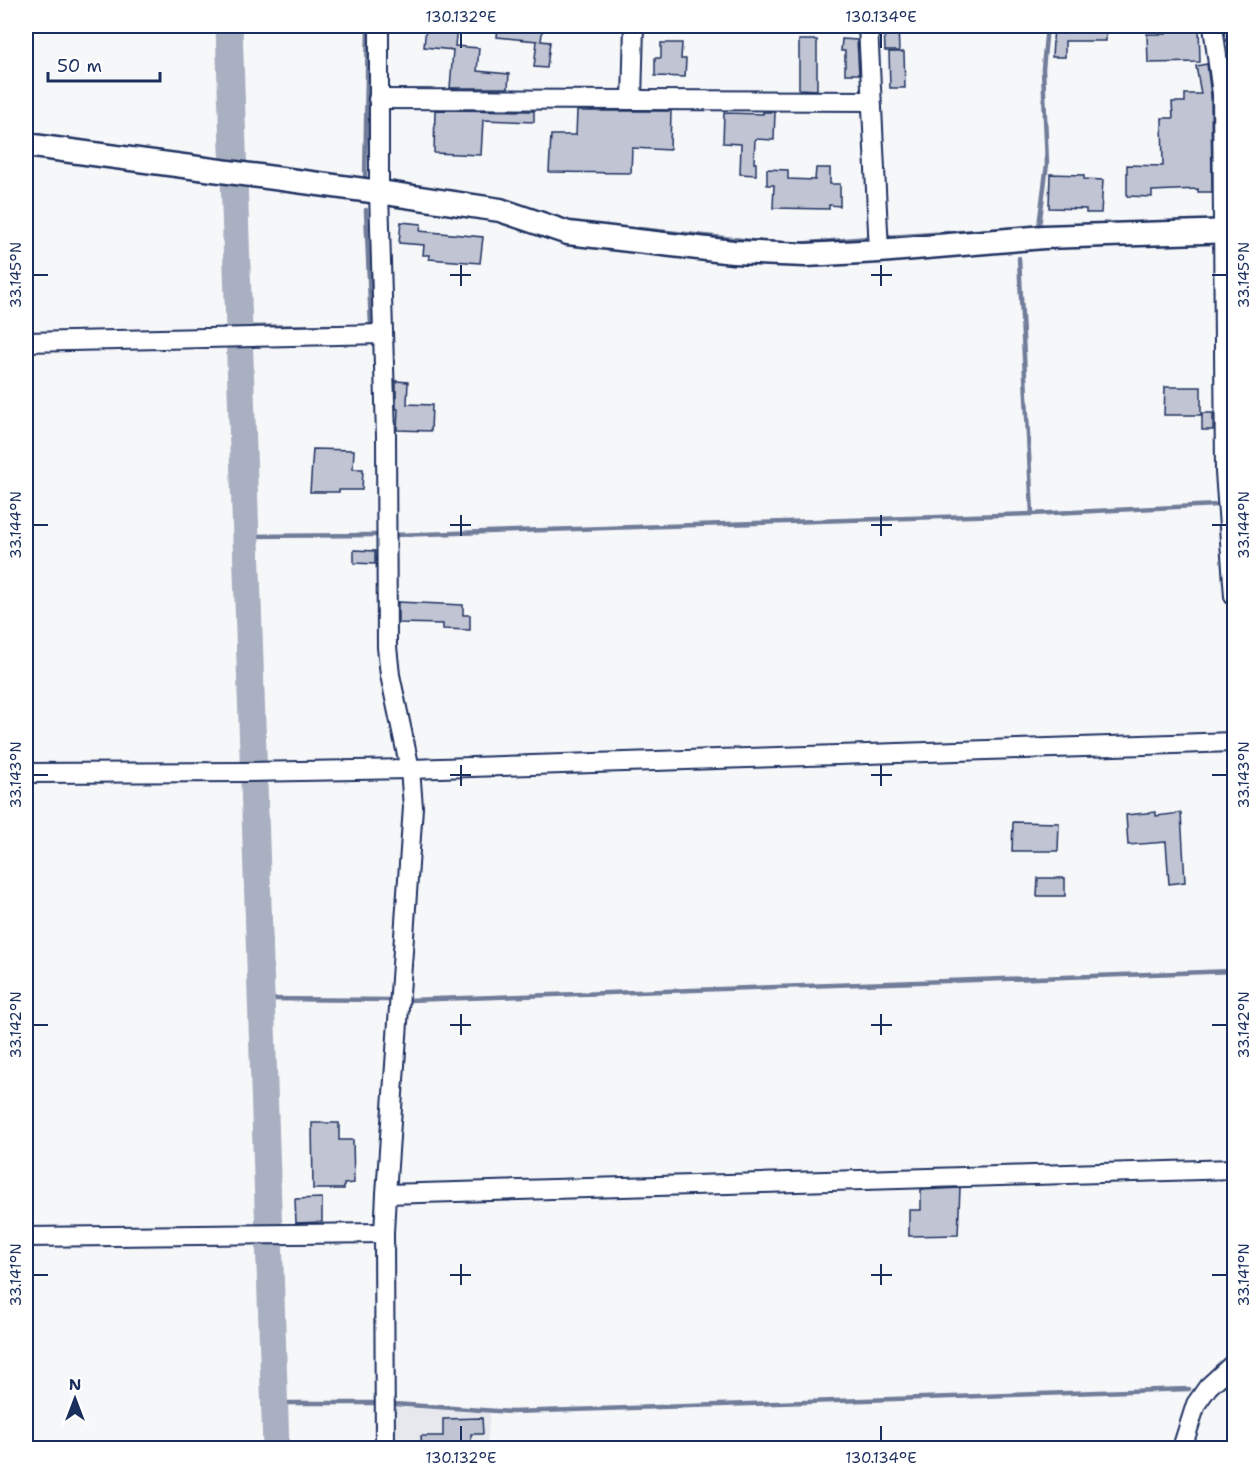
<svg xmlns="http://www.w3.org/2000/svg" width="1260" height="1474" font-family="'Shantell Sans',sans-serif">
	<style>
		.built { fill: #e6e8ee }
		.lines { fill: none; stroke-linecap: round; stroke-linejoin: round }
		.stream { stroke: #707c99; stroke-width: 4.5 }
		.river { stroke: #a9b0c1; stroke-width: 27 }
		.building { fill: #c0c4d3; stroke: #1b2f5e; stroke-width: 1.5 }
		.minor-casing { stroke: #1b2f5e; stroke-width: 22 }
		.tertiary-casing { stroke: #1b2f5e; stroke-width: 27 }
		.minor { stroke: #fff; stroke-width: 18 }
		.tertiary { stroke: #fff; stroke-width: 22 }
		.ticks { fill: none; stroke: #1b2f5e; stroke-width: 2 }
		.neatline { fill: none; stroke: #1b2f5e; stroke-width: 2 }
		.ticks-label { font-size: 15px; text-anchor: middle; fill: #1b2f5e }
	</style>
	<rect width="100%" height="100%" fill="#f6f7f9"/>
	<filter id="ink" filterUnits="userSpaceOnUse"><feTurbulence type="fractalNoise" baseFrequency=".0167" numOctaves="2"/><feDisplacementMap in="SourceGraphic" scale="12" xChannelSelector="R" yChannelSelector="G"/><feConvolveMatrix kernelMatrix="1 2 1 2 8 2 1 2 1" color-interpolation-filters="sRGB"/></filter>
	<g filter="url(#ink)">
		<polygon class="built" points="391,1407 490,1413 487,1448 391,1448"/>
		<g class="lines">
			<g class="stream">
				<polyline points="365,178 368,26"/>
				<polyline points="366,210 371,326 366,326"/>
				<polyline points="1033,227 1039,226 1047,164 1043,69 1047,26"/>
				<polyline points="639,229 770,243"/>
				<polyline points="888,237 1022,228"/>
				<polyline points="797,244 868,238"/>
				<polyline points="1019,258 1032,514"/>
				<polyline points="239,327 334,326"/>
				<polyline points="394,535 1032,514 1217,505"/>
				<polyline points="246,536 377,535"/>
				<polyline points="261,999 392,1000"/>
				<polyline points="408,1000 1234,971"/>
				<polyline points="274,1403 376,1403"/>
				<polyline points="393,1404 512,1412 1189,1389"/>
			</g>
			<polyline class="river" points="229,26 276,1448"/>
		</g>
		<g class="building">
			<polygon points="426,26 457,26 455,46 479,48 477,71 509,74 508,88 450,88 453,50 424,47"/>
			<polygon points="498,26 543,26 541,41 550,42 547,68 534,67 537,41 497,37"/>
			<polygon points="884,26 898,26 899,51 885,51"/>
			<polygon points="1054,26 1106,26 1106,41 1065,41 1065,57 1052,57"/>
			<polygon points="1183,26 1199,26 1200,62 1148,63 1147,34 1166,34 1166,28 1183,28"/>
			<polygon points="842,39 857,40 859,74 845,74 845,51 841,51"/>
			<polygon points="799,40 817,40 817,90 799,89"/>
			<polygon points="661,43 682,43 681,59 686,59 685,77 655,76 655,58 661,58"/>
			<polygon points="889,52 904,52 905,88 890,88"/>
			<polygon points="1207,64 1211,95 1212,192 1198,192 1198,189 1152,191 1152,197 1127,196 1127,165 1163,166 1162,118 1173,118 1172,102 1185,102 1185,94 1201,94 1196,66"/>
			<polygon points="435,110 534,111 534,122 483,120 481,155 434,153"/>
			<polygon points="577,111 671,111 670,150 632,148 631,173 549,172 551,135 576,135"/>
			<polygon points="763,112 775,112 774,140 755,139 754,163 756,163 756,175 740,174 741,144 723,143 724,113 763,114"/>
			<polygon points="816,168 830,168 830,184 840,184 840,206 829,205 829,209 773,208 774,185 767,185 767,169 788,170 788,179 815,180"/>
			<polygon points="1050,174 1084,175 1084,179 1103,180 1101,213 1086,213 1086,209 1049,208"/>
			<polygon points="401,222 421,224 420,231 483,237 480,263 429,259 430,255 423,255 424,245 399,243"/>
			<polygon points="396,381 408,382 407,404 432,405 431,431 397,430 398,409 396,409"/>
			<polygon points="1165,387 1201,387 1201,415 1164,415"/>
			<rect x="1202" y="413" width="11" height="17"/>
			<polygon points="313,449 354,450 353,469 363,469 362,490 339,490 339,492 310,492"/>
			<polygon points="354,550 375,551 375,564 354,563"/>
			<polygon points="398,602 463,605 463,615 470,615 470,630 443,629 443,624 398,623"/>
			<polygon points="1156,812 1156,816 1181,813 1185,882 1169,884 1166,842 1128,845 1126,815"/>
			<polygon points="1013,822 1059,823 1058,851 1012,851"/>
			<polygon points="1038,878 1065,878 1065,896 1037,896"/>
			<polygon points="312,1123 339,1123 339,1140 353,1140 354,1183 344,1184 344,1189 313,1189"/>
			<polygon points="960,1188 958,1235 909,1236 909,1210 921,1210 921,1190"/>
			<polygon points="322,1198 322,1222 296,1223 295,1199"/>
			<polygon points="482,1418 483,1434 471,1434 471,1449 422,1449 421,1436 443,1436 443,1419"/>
		</g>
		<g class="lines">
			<defs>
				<g id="minor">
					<polyline points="379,26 379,192 386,436 387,647 390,675 410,769 413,807 386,1194 384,1233 385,1448"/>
					<polyline points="868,26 879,251"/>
					<polyline points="1213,26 1222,94 1225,472 1234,596"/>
					<polyline points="378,99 871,101"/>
					<polyline points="632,100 634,26"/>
					<polyline points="26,342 383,334"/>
					<polyline points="26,773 245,772 410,769 1234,742"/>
					<polyline points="386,1194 1234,1169"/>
					<polyline points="26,1237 384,1233"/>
					<polyline points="1182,1448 1196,1404 1208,1387 1234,1363"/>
				</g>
				<polyline id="tertiary" points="26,145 379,192 500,210 568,233 733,252 806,255 879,251 1044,237 1234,231"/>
			</defs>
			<use href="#minor" class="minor-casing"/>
			<use href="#tertiary" class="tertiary-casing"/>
			<use href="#minor" class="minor"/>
			<use href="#tertiary" class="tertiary"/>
		</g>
	</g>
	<path class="ticks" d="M461,33v15M881,33v15M461,265v21M881,265v21M33,275h15M450,275h21M871,275h21M1212,275h15M461,515v21M881,515v21M33,525h15M450,525h21M871,525h21M1212,525h15M461,765v21M881,765v21M33,775h15M450,775h21M871,775h21M1212,775h15M461,1014v21M881,1014v21M33,1025h15M450,1025h21M871,1025h21M1212,1025h15M461,1264v21M881,1264v21M33,1275h15M450,1275h21M871,1275h21M1212,1275h15M461,1426v15M881,1426v15"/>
	<rect width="1260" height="1474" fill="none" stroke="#fff" stroke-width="66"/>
	<g transform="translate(75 1399)" stroke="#ffffff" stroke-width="4.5" paint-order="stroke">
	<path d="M0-4.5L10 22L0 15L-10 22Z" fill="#1b2f5e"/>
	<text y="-9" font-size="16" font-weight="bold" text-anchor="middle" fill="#1b2f5e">N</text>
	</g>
	<path d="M48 72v9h112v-9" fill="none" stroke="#1b2f5e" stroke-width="3"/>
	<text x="57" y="72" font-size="18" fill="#1b2f5e" stroke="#ffffff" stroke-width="4.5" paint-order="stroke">50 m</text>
	<rect x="33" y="33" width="1194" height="1408" class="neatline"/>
	<g class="ticks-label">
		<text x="461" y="22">130.132°E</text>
		<text x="881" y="22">130.134°E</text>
		<text transform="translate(16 275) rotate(-90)" y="5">33.145°N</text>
		<text transform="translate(1244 275) rotate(-90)" y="5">33.145°N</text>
		<text transform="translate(16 525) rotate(-90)" y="5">33.144°N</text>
		<text transform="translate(1244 525) rotate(-90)" y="5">33.144°N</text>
		<text transform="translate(16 775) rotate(-90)" y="5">33.143°N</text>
		<text transform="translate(1244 775) rotate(-90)" y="5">33.143°N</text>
		<text transform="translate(16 1025) rotate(-90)" y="5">33.142°N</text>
		<text transform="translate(1244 1025) rotate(-90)" y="5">33.142°N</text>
		<text transform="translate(16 1275) rotate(-90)" y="5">33.141°N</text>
		<text transform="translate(1244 1275) rotate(-90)" y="5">33.141°N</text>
		<text x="461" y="1463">130.132°E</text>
		<text x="881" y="1463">130.134°E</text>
	</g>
</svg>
